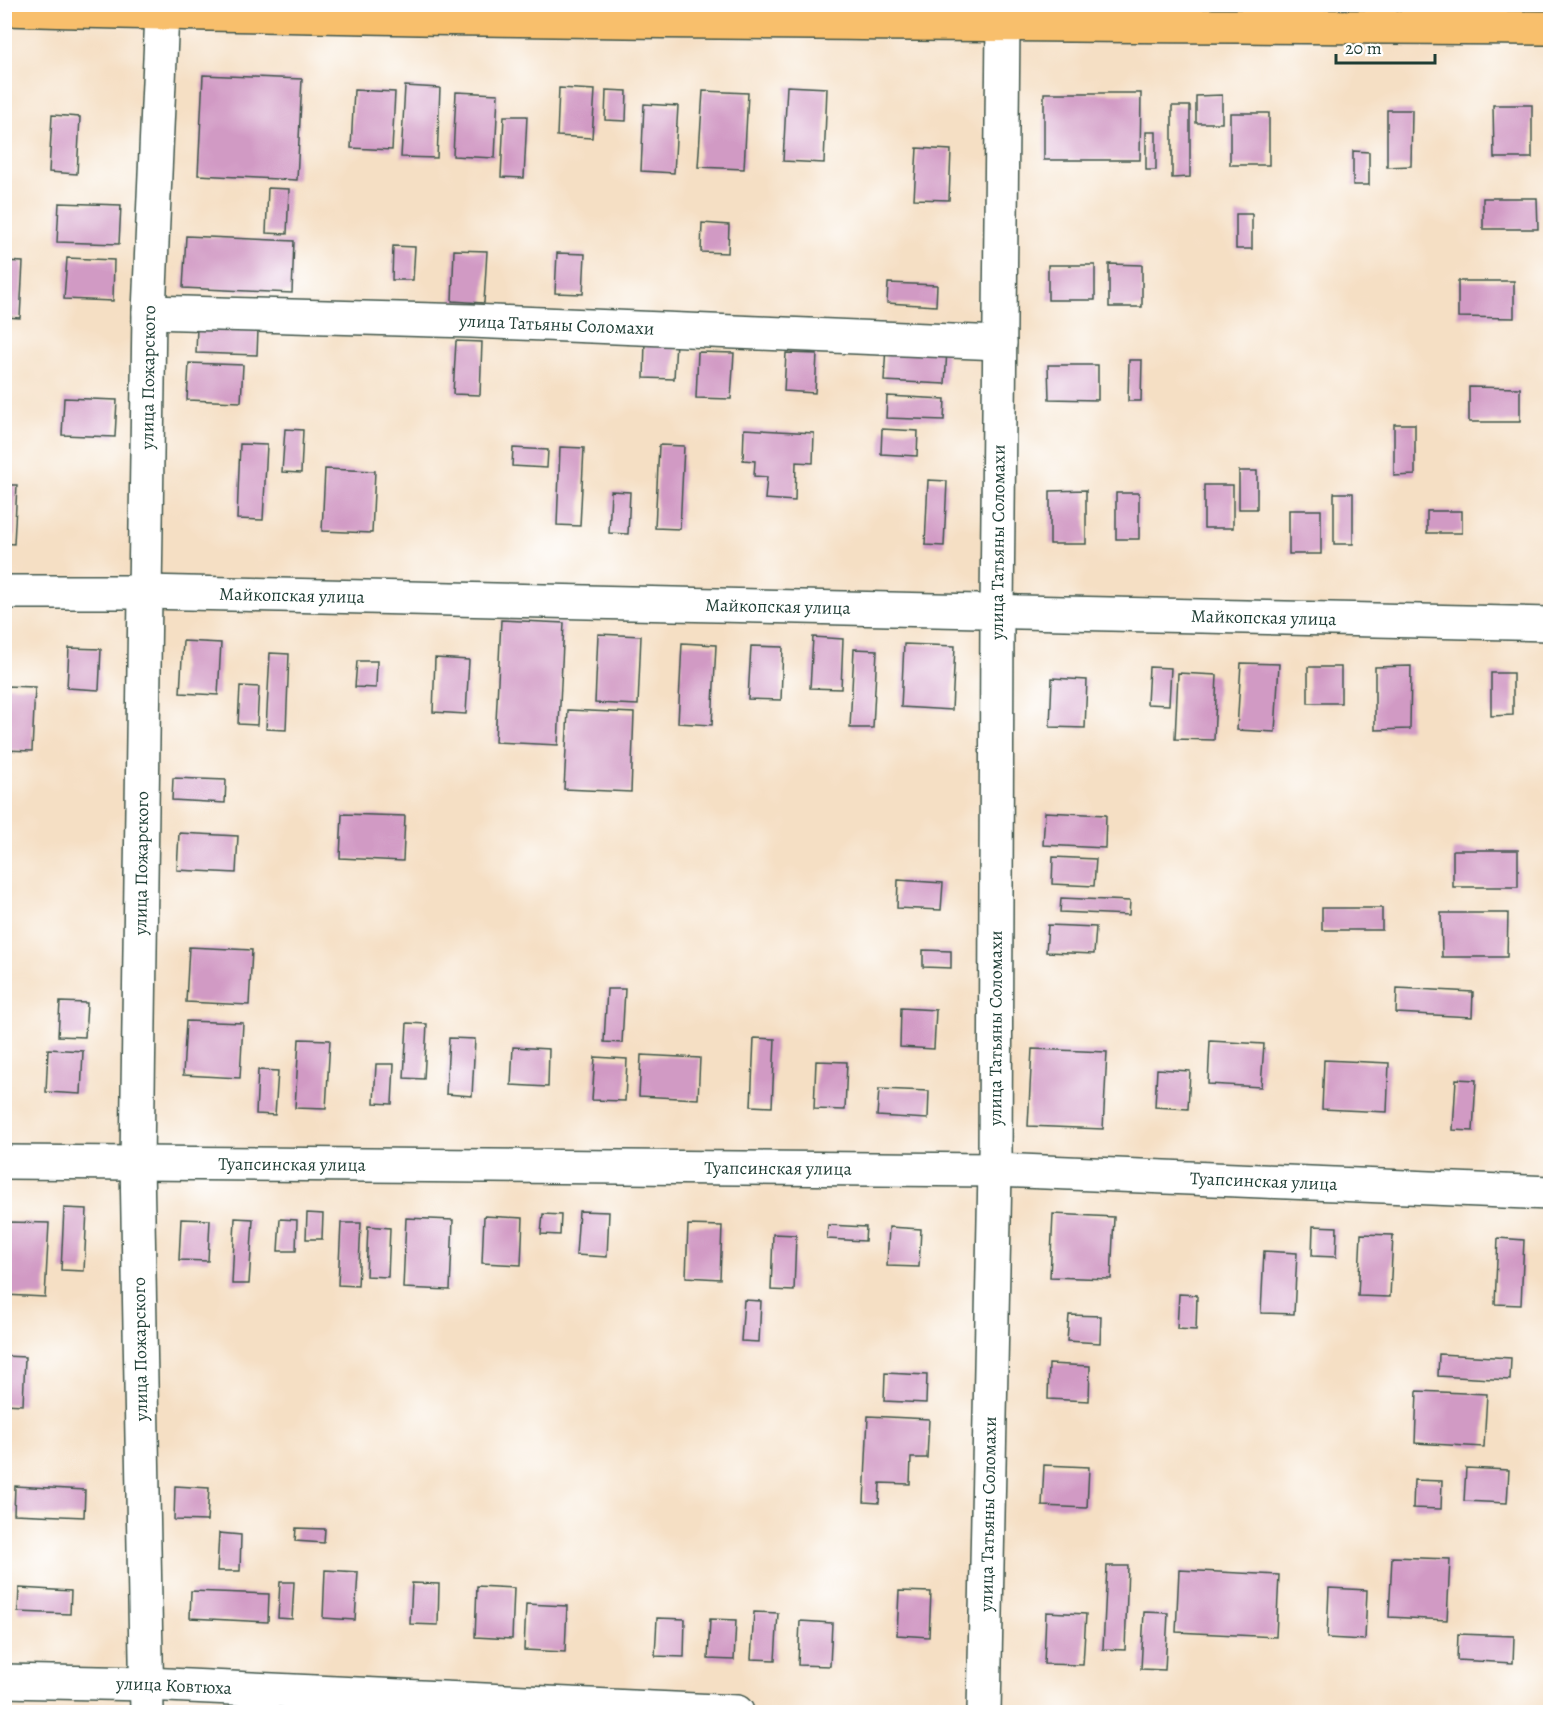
<svg xmlns="http://www.w3.org/2000/svg" width="1555" height="1717" font-family="Alegreya,serif">
	<style>
		.building { fill: #d19ac4 }
		.lines { fill: none; stroke-linecap: round; stroke-linejoin: round }
		.street-casing { stroke: #3f554a; stroke-width: 36 }
		.primary-casing { stroke: #3f554a; stroke-width: 36 }
		.street { stroke: #fff; stroke-width: 33 }
		.primary { stroke: #f8bf6c; stroke-width: 33 }
		.labels { text-anchor: middle; stroke-width: 5; stroke-linejoin: round; paint-order: stroke }
		.street-label { font-size: 18px; fill: #1f3d34; stroke: #fff }
	</style>
	<rect width="100%" height="100%" fill="#fff"/>
	<filter id="ink" filterUnits="userSpaceOnUse"><feTurbulence type="fractalNoise" baseFrequency=".0167" numOctaves="2"/><feDisplacementMap in="SourceGraphic" scale="12" xChannelSelector="R" yChannelSelector="G"/><feConvolveMatrix kernelMatrix="1 2 1 2 8 2 1 2 1" color-interpolation-filters="sRGB"/></filter>
	<filter id="wash" filterUnits="userSpaceOnUse"><feTurbulence type="fractalNoise" baseFrequency=".008" numOctaves="4" result="noise"/><feDisplacementMap in="SourceGraphic" scale="24" xChannelSelector="R" yChannelSelector="G"/><feGaussianBlur stdDeviation="1.35" result="paint"/><feColorMatrix in="noise" values="0 0 0 0 0 0 0 0 0 0 0 0 0 0 0 0 0 1.4 0 .05"/><feComposite in="paint" operator="in"/></filter>
	<g filter="url(#wash)">
		<rect width="100%" height="100%" fill="#f5dfc4"/>
		<g id="blocks">
			<g class="building">
				<polygon points="203,75 302,79 297,180 198,175"/>
				<polygon points="405,86 440,88 437,158 401,157"/>
				<polygon points="787,86 827,88 824,163 783,161"/>
				<polygon points="559,88 595,90 592,138 557,136"/>
				<polygon points="354,90 395,92 392,150 351,148"/>
				<polygon points="606,90 627,91 626,121 605,120"/>
				<polygon points="703,91 748,93 744,169 698,167"/>
				<polygon points="456,92 498,94 495,158 453,156"/>
				<polygon points="1044,93 1141,93 1140,160 1044,160"/>
				<polygon points="1222,95 1222,123 1196,123 1196,96"/>
				<polygon points="644,104 678,106 674,173 641,171"/>
				<polygon points="1493,105 1532,105 1532,158 1494,158"/>
				<polygon points="1172,106 1190,106 1190,177 1172,178"/>
				<polygon points="1387,110 1412,110 1411,166 1387,167"/>
				<rect x="1230" y="113" width="39" height="52"/>
				<polygon points="52,115 80,117 77,174 49,172"/>
				<polygon points="504,116 527,116 524,178 501,177"/>
				<rect x="1146" y="132" width="10" height="38"/>
				<polygon points="917,148 951,150 949,200 914,199"/>
				<polygon points="1353,151 1369,152 1369,185 1353,185"/>
				<polygon points="4,188 8,188 6,229 4,229"/>
				<polygon points="268,188 289,189 287,234 266,233"/>
				<polygon points="1483,198 1537,198 1538,229 1483,229"/>
				<polygon points="59,203 121,205 119,244 57,242"/>
				<rect x="1236" y="214" width="16" height="35"/>
				<polygon points="702,223 729,225 728,253 701,252"/>
				<polygon points="186,236 294,241 292,293 183,288"/>
				<polygon points="393,246 415,247 413,280 392,280"/>
				<polygon points="454,250 487,251 484,303 452,301"/>
				<polygon points="557,253 585,254 583,294 555,293"/>
				<polygon points="67,258 114,260 113,301 64,299"/>
				<polygon points="4,261 23,262 20,318 4,317"/>
				<polygon points="1109,264 1142,265 1142,307 1109,307"/>
				<rect x="1048" y="265" width="47" height="35"/>
				<polygon points="1458,281 1514,281 1514,318 1458,317"/>
				<polygon points="888,283 937,285 936,306 887,303"/>
				<polygon points="197,327 258,330 257,355 196,353"/>
				<polygon points="645,340 676,341 674,379 644,378"/>
				<polygon points="456,341 482,342 480,395 453,394"/>
				<polygon points="886,345 947,349 945,384 884,381"/>
				<polygon points="698,352 734,353 731,399 696,398"/>
				<polygon points="786,353 817,354 815,393 784,391"/>
				<polygon points="1129,360 1142,360 1141,401 1128,401"/>
				<polygon points="189,363 243,365 241,402 187,400"/>
				<polygon points="1048,365 1098,365 1098,400 1049,399"/>
				<polygon points="1469,387 1520,388 1520,422 1469,422"/>
				<polygon points="887,396 945,399 944,420 886,418"/>
				<polygon points="64,398 117,400 115,437 62,435"/>
				<polygon points="1394,424 1415,424 1415,475 1394,476"/>
				<polygon points="285,429 303,430 301,473 282,472"/>
				<polygon points="744,429 814,433 813,463 796,462 795,501 765,499 767,477 754,476 755,461 743,460"/>
				<polygon points="882,429 918,431 917,456 881,454"/>
				<polygon points="240,444 267,445 263,520 237,519"/>
				<polygon points="659,445 684,446 680,529 655,528"/>
				<polygon points="560,447 584,448 580,526 557,525"/>
				<polygon points="513,448 548,450 547,468 512,466"/>
				<polygon points="325,469 375,471 372,533 322,531"/>
				<rect x="1239" y="471" width="18" height="38"/>
				<polygon points="928,480 947,481 944,546 925,545"/>
				<polygon points="4,485 17,485 14,544 4,543"/>
				<rect x="1204" y="485" width="29" height="43"/>
				<polygon points="1086,490 1086,544 1050,544 1050,491"/>
				<polygon points="611,491 630,492 628,534 609,533"/>
				<rect x="1116" y="493" width="23" height="46"/>
				<rect x="1334" y="493" width="19" height="51"/>
				<rect x="1289" y="510" width="32" height="44"/>
				<rect x="1427" y="511" width="35" height="22"/>
				<polygon points="501,620 564,623 558,745 495,742"/>
				<polygon points="598,634 641,636 638,705 595,703"/>
				<polygon points="813,637 843,639 841,689 810,688"/>
				<polygon points="183,641 221,643 218,695 180,693"/>
				<polygon points="682,643 716,645 712,725 678,723"/>
				<polygon points="904,644 955,646 952,710 901,707"/>
				<polygon points="751,646 783,647 781,700 748,699"/>
				<polygon points="69,648 101,649 99,690 67,688"/>
				<polygon points="854,649 877,650 873,728 850,728"/>
				<polygon points="270,653 289,654 286,730 266,729"/>
				<polygon points="435,658 469,660 466,714 433,712"/>
				<polygon points="357,661 377,661 376,688 355,687"/>
				<polygon points="1241,663 1279,664 1275,732 1237,730"/>
				<polygon points="1411,666 1410,729 1375,730 1375,667"/>
				<polygon points="1149,667 1171,668 1169,705 1147,704"/>
				<rect x="1308" y="667" width="33" height="36"/>
				<polygon points="1178,673 1217,675 1214,740 1175,739"/>
				<polygon points="1491,673 1513,673 1513,715 1491,716"/>
				<polygon points="1052,678 1087,680 1085,728 1050,727"/>
				<polygon points="4,686 35,687 32,751 4,750"/>
				<polygon points="240,686 259,687 257,725 238,724"/>
				<polygon points="568,710 634,713 631,792 564,789"/>
				<polygon points="173,778 226,780 225,803 172,800"/>
				<polygon points="1045,812 1106,815 1105,848 1043,845"/>
				<polygon points="342,814 405,816 403,861 340,858"/>
				<polygon points="179,833 238,836 236,873 177,870"/>
				<rect x="1453" y="850" width="65" height="37"/>
				<polygon points="1053,857 1096,859 1094,886 1052,884"/>
				<polygon points="898,880 943,883 941,910 897,908"/>
				<polygon points="1061,898 1130,901 1129,915 1060,912"/>
				<rect x="1322" y="908" width="60" height="22"/>
				<polygon points="1441,913 1508,913 1507,957 1442,957"/>
				<polygon points="1048,925 1096,927 1094,954 1046,952"/>
				<polygon points="189,947 252,950 249,1005 186,1002"/>
				<polygon points="923,950 951,951 951,968 923,967"/>
				<polygon points="1397,988 1473,992 1472,1017 1396,1013"/>
				<polygon points="607,989 625,989 622,1043 604,1042"/>
				<polygon points="4,1002 8,1002 6,1041 4,1041"/>
				<polygon points="60,1002 87,1003 85,1037 58,1036"/>
				<polygon points="901,1008 936,1010 934,1049 900,1047"/>
				<polygon points="186,1021 243,1023 240,1078 183,1075"/>
				<polygon points="407,1023 427,1024 424,1079 404,1078"/>
				<polygon points="449,1038 475,1039 472,1096 446,1094"/>
				<polygon points="754,1038 775,1039 772,1107 751,1106"/>
				<polygon points="299,1039 330,1040 326,1109 295,1108"/>
				<polygon points="1210,1041 1264,1044 1261,1087 1208,1084"/>
				<polygon points="513,1047 549,1049 548,1087 511,1085"/>
				<polygon points="48,1049 83,1051 81,1094 46,1092"/>
				<polygon points="1032,1049 1107,1052 1103,1129 1028,1126"/>
				<polygon points="641,1055 700,1058 698,1099 639,1096"/>
				<polygon points="595,1057 627,1059 625,1101 592,1100"/>
				<polygon points="1324,1060 1389,1063 1387,1112 1322,1109"/>
				<polygon points="816,1061 847,1062 845,1110 814,1109"/>
				<polygon points="376,1064 394,1064 392,1104 374,1103"/>
				<polygon points="1157,1069 1190,1071 1188,1109 1155,1107"/>
				<polygon points="258,1070 278,1071 275,1115 256,1114"/>
				<polygon points="1456,1079 1476,1080 1473,1131 1453,1130"/>
				<polygon points="879,1089 929,1091 928,1119 877,1116"/>
				<polygon points="64,1208 87,1209 84,1271 61,1270"/>
				<polygon points="579,1211 609,1212 607,1257 576,1255"/>
				<polygon points="307,1213 323,1214 322,1239 306,1239"/>
				<polygon points="543,1214 561,1215 560,1235 541,1234"/>
				<polygon points="1053,1214 1114,1217 1111,1279 1050,1277"/>
				<polygon points="484,1216 523,1218 521,1265 482,1263"/>
				<polygon points="235,1218 253,1219 249,1284 232,1284"/>
				<polygon points="406,1218 453,1220 450,1290 403,1288"/>
				<polygon points="181,1219 210,1220 208,1261 179,1260"/>
				<polygon points="280,1219 297,1220 296,1251 278,1251"/>
				<polygon points="8,1222 49,1223 45,1297 5,1295"/>
				<polygon points="341,1223 361,1223 358,1286 338,1285"/>
				<polygon points="688,1225 722,1226 720,1279 686,1277"/>
				<polygon points="828,1225 866,1227 865,1241 827,1239"/>
				<polygon points="368,1226 390,1228 388,1277 366,1276"/>
				<polygon points="1313,1226 1337,1227 1336,1257 1312,1256"/>
				<polygon points="889,1227 921,1229 919,1267 887,1266"/>
				<polygon points="773,1234 796,1235 794,1291 771,1290"/>
				<polygon points="1361,1234 1393,1235 1390,1297 1358,1296"/>
				<polygon points="1498,1238 1524,1240 1521,1305 1495,1304"/>
				<polygon points="1264,1251 1297,1253 1294,1314 1261,1313"/>
				<polygon points="1179,1294 1197,1295 1196,1330 1177,1329"/>
				<polygon points="744,1300 761,1301 759,1342 741,1341"/>
				<polygon points="1069,1315 1101,1316 1100,1343 1067,1341"/>
				<polygon points="1439,1354 1511,1358 1510,1380 1438,1376"/>
				<polygon points="4,1356 25,1357 23,1405 4,1404"/>
				<polygon points="1049,1364 1090,1366 1089,1401 1048,1399"/>
				<polygon points="885,1373 927,1375 926,1403 884,1401"/>
				<polygon points="1417,1391 1487,1394 1484,1447 1415,1443"/>
				<polygon points="868,1416 929,1419 927,1458 911,1458 910,1484 880,1483 879,1503 864,1502"/>
				<polygon points="1044,1465 1089,1467 1087,1508 1042,1506"/>
				<polygon points="1466,1468 1509,1470 1507,1503 1464,1501"/>
				<polygon points="1414,1480 1442,1481 1441,1509 1413,1508"/>
				<polygon points="15,1486 85,1490 84,1517 14,1514"/>
				<polygon points="175,1486 209,1488 207,1521 174,1520"/>
				<polygon points="296,1528 325,1529 324,1543 295,1541"/>
				<polygon points="219,1533 241,1535 240,1571 217,1571"/>
				<polygon points="1392,1557 1450,1559 1447,1620 1389,1617"/>
				<polygon points="1107,1566 1128,1566 1125,1650 1103,1649"/>
				<polygon points="325,1570 358,1572 355,1620 323,1618"/>
				<polygon points="1179,1570 1279,1575 1276,1637 1176,1632"/>
				<polygon points="280,1582 294,1582 292,1619 278,1618"/>
				<polygon points="412,1583 439,1584 438,1625 410,1624"/>
				<polygon points="477,1586 514,1588 512,1639 475,1637"/>
				<polygon points="19,1588 71,1591 70,1614 18,1612"/>
				<polygon points="1329,1588 1367,1590 1365,1640 1327,1638"/>
				<polygon points="191,1591 269,1594 268,1622 190,1618"/>
				<polygon points="899,1591 931,1592 929,1637 897,1635"/>
				<polygon points="526,1604 567,1606 565,1652 524,1650"/>
				<polygon points="754,1612 778,1613 775,1660 751,1659"/>
				<polygon points="1046,1612 1086,1614 1083,1665 1044,1664"/>
				<polygon points="1144,1612 1168,1613 1165,1670 1141,1669"/>
				<polygon points="657,1618 685,1619 684,1657 655,1656"/>
				<polygon points="710,1619 736,1620 734,1660 708,1659"/>
				<polygon points="800,1621 832,1623 830,1666 798,1665"/>
				<polygon points="1458,1634 1514,1636 1513,1663 1457,1660"/>
			</g>
		</g>
	</g>
	<g filter="url(#ink)">
		<use href="#blocks" fill-opacity="0" stroke="#3f554a" stroke-width="1.5"/>
		<g class="lines">
			<defs>
				<g id="street">
					<path id="s1" d="M149,312l322,9 529,22"/>
					<path id="s2" d="M4,592h141l1405,32"/>
					<path id="s3" d="M4,1162l991,8 555,23"/>
					<path id="s4" d="M4,1681l142,3 591,28"/>
					<path id="s5" d="M147,1712l-10,-549 12,-851 13,-299"/>
					<path id="s6" d="M984,1712l11,-542 2,-560 6,-585"/>
				</g>
				<path id="primary" d="M4,9c516,14 1031,16 1546,19"/>
			</defs>
			<use href="#street" class="street-casing"/>
			<use href="#primary" class="primary-casing"/>
			<use href="#street" class="street"/>
			<use href="#primary" class="primary"/>
		</g>
	</g>
	<g class="labels">
		<g class="street-label">
			<text dy="6" stroke="none"><textPath href="#s1" startOffset="408">улица Татьяны Соломахи</textPath></text>
			<text dy="6" stroke="none"><textPath href="#s5" startOffset="1335">улица Пожарского</textPath></text>
			<text dy="6" stroke="none"><textPath href="#s6" startOffset="1170">улица Татьяны Соломахи</textPath></text>
			<text dy="6" stroke="none"><textPath href="#s2" startOffset="288">Майкопская улица</textPath></text>
			<text dy="6" stroke="none"><textPath href="#s2" startOffset="774">Майкопская улица</textPath></text>
			<text dy="6" stroke="none"><textPath href="#s2" startOffset="1260">Майкопская улица</textPath></text>
			<text dy="6" stroke="none"><textPath href="#s5" startOffset="849">улица Пожарского</textPath></text>
			<text dy="6" stroke="none"><textPath href="#s6" startOffset="684">улица Татьяны Соломахи</textPath></text>
			<text dy="6" stroke="none"><textPath href="#s3" startOffset="288">Туапсинская улица</textPath></text>
			<text dy="6" stroke="none"><textPath href="#s3" startOffset="774">Туапсинская улица</textPath></text>
			<text dy="6" stroke="none"><textPath href="#s3" startOffset="1260">Туапсинская улица</textPath></text>
			<text transform="translate(140 1349) rotate(-91)" y="6">улица Пожарского</text>
			<text dy="6" stroke="none"><textPath href="#s6" startOffset="198">улица Татьяны Соломахи</textPath></text>
			<text dy="6" stroke="none"><textPath href="#s4" startOffset="170">улица Ковтюха</textPath></text>
		</g>
	</g>
	<rect width="1555" height="1717" fill="none" stroke="#fff" stroke-width="24"/>
	<path d="M1336 54v9h99v-9" fill="none" stroke="#1f3d34" stroke-width="3"/>
	<text x="1345" y="54" font-size="18" fill="#1f3d34" stroke="#ffffff" stroke-width="4.5" paint-order="stroke">20 m</text>
</svg>
